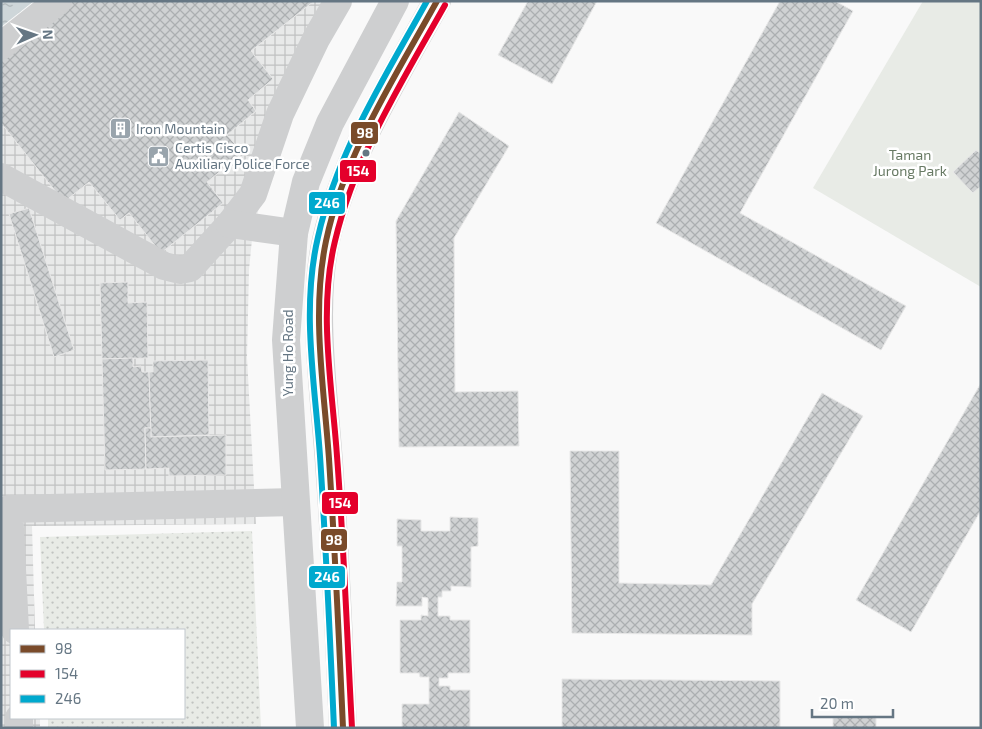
<svg xmlns="http://www.w3.org/2000/svg" width="982" height="729" font-family="'Exo 2',sans-serif">
	<style>
		.industrial { fill: url(#industrial-grid) }
		.grass { fill: url(#grass-dots) }
		.green { fill: #e8ebe6 }
		.water { fill: url(#water-ripples) }
		.building { fill: url(#building-cross-hatch); stroke: #e8e8e8 }
		.lines { fill: none; stroke-linecap: round; stroke-linejoin: round }
		.minor { stroke: #cecfd0; stroke-width: 28 }
		.bus-1-casing { stroke: #fff; stroke-width: 10 }
		.bus-2-casing { stroke: #fff; stroke-width: 10 }
		.bus-3-casing { stroke: #fff; stroke-width: 10 }
		.bus-1 { stroke: #7a4b2a; stroke-width: 6 }
		.bus-2 { stroke: #e4002b; stroke-width: 6 }
		.bus-3 { stroke: #00a9ce; stroke-width: 6 }
		.bus-dot { fill: #657683; stroke: #fff; stroke-width: 2 }
		.labels { text-anchor: middle; stroke-width: 5; stroke-linejoin: round; paint-order: stroke }
		.poi-label { font-size: 14px; fill: #657683; stroke: #fff; text-anchor: start }
		.park-label { font-size: 14px; fill: #687a64; stroke: #fff }
		.street-label { font-size: 14px; fill: #657683; stroke: #fff }
		.line-badge { stroke: #fff; stroke-width: 2 }
		.badge-label { font-size: 14px; text-anchor: middle; font-weight: bold; fill: #fff }
	</style>
	<defs>
		<pattern id="industrial-grid" width="8" height="8" patternUnits="userSpaceOnUse" patternTransform="scale(1.25)"><rect width="8" height="8" fill="#e8e9e9"/><path d="M0 4h8M4 0v8" fill="none" stroke="#c0c1c2"/></pattern>
		<pattern id="grass-dots" width="8" height="8" patternUnits="userSpaceOnUse" patternTransform="scale(1.25)"><rect width="8" height="8" fill="#e8ebe6"/><path d="M2 2h.1M6 6h.1" fill="none" stroke="#c0c3c0" stroke-width="1.8" stroke-linecap="round"/></pattern>
		<pattern id="water-ripples" width="26" height="14" patternUnits="userSpaceOnUse" patternTransform="scale(1.25)"><rect width="26" height="14" fill="#ced6d9"/><path d="M2 4q2-2 4 0t4 0M15 11q2-2 4 0t4 0" fill="none" stroke="#abb2b5"/></pattern>
		<pattern id="building-cross-hatch" width="8" height="8" patternUnits="userSpaceOnUse" patternTransform="scale(1.25)"><rect width="8" height="8" fill="#d0d2d3"/><path d="M0 0l8 8M0 8l8-8" fill="none" stroke="#acafb1"/></pattern>
	</defs>
	<rect width="100%" height="100%" fill="#f9f9f9"/>
	<polygon class="industrial" points="41,1 348,1 286,114 253,229 249,270 247,357 256,524 32,526 35,630 11,630 11,718 40,718 40,728 1,728 1,38"/>
	<polygon class="grass" points="252,531 261,728 48,728 48,718 184,718 184,630 44,630 40,537"/>
	<polygon class="green" points="923,1 981,1 981,287 813,188"/>
	<polygon class="water" points="1,1 34,1 1,27"/>
	<g class="building">
		<polygon points="64,1 314,1 251,51 273,79 248,100 256,111 227,135 243,153 207,182 223,203 161,253 129,213 120,220 89,182 64,202 1,123 1,52"/>
		<polygon points="528,1 597,1 552,84 498,55"/>
		<polygon points="780,1 835,1 853,11 740,213 906,306 881,350 656,223"/>
		<polygon points="459,112 509,146 454,238 455,392 518,391 519,446 399,447 396,221"/>
		<polygon points="976,150 981,154 981,186 973,193 953,172"/>
		<polygon points="29,208 74,350 54,357 9,214"/>
		<polygon points="128,282 128,303 147,302 148,358 102,359 100,283"/>
		<polygon points="133,358 133,367 141,366 142,372 149,372 151,428 145,428 146,469 105,470 102,359"/>
		<polygon points="208,360 209,435 151,437 149,372 153,372 153,361"/>
		<polygon points="981,383 981,510 911,632 856,600"/>
		<polygon points="822,393 863,416 752,604 752,635 572,633 570,451 619,451 619,583 711,585"/>
		<polygon points="145,428 151,428 151,437 226,435 226,475 169,476 169,468 146,469"/>
		<polygon points="450,517 478,518 478,546 471,547 471,587 451,586 451,591 442,591 442,597 438,597 438,616 450,616 450,620 470,620 470,673 448,673 448,678 439,678 439,686 450,686 450,690 470,690 470,728 402,728 402,704 429,704 429,677 420,677 419,673 400,673 400,620 421,620 421,615 428,616 428,598 422,597 422,606 396,606 397,582 402,582 402,546 397,546 397,519 421,520 421,531 450,531"/>
		<polygon points="562,679 780,681 780,728 562,728"/>
		<polygon points="876,716 876,728 833,728 833,718"/>
	</g>
	<g class="lines">
		<g class="minor">
			<polyline points="1,46 58,1"/>
			<polyline points="1,177 164,266 180,270 190,268 230,224 253,194 280,114 316,39 338,1"/>
			<polyline points="230,224 294,233"/>
			<polyline points="15,630 9,509 295,502"/>
			<polyline points="19,718 19,728"/>
			<polyline points="310,728 286,340 294,233 306,182 330,123 395,1"/>
			<path d="M343,728c-4,-83 -7,-167 -13,-250 -4,-72 -20,-168 -4,-238 19,-83 70,-164 111,-239"/>
		</g>
		<defs>
			<path id="bus-1" d="M343,728c-4,-90 -8,-179 -14,-269 -5,-72 -18,-146 -3,-218 18,-86 69,-164 111,-240"/>
			<path id="bus-2" d="M352,728c-5,-91 -8,-182 -15,-272 -5,-71 -19,-145 -2,-215 20,-85 68,-161 110,-236"/>
			<path id="bus-3" d="M334,728c-4,-91 -8,-182 -14,-272 -5,-72 -19,-147 -2,-219 19,-85 67,-160 109,-236"/>
		</defs>
		<use href="#bus-1" class="bus-1-casing"/>
		<use href="#bus-2" class="bus-2-casing"/>
		<use href="#bus-3" class="bus-3-casing"/>
		<use href="#bus-1" class="bus-1"/>
		<use href="#bus-2" class="bus-2"/>
		<use href="#bus-3" class="bus-3"/>
	</g>
	<defs>
		<symbol id="building-square" viewBox="-11 -11 22 22"><rect x="-9" y="-9" width="18" height="18" rx="4" fill="#99a4ac" stroke="#fff"/><path d="M-4-6H4V6H1V3H-1V6H-4ZM-2.5-4.3h1.7v1.8h-1.7ZM.8-4.3h1.7v1.8H.8ZM-2.5-1h1.7V.8h-1.7ZM.8-1h1.7V.8H.8Z" fill="#fff"/></symbol>
		<symbol id="civic-square" viewBox="-11 -11 22 22"><rect x="-9" y="-9" width="18" height="18" rx="4" fill="#99a4ac" stroke="#fff"/><path d="M-.6-6.5H3V-4.5H.6V-3L4-1V1h2V6H-6V1h2V-1L-.6-3ZM-1.2 2.5V6h2.4V2.5Z" fill="#fff"/></symbol>
	</defs>
	<g fill-rule="evenodd">
		<use href="#building-square" x="108" y="116" width="25" height="25"/>
		<use href="#civic-square" x="146" y="144" width="25" height="25"/>
	</g>
	<circle class="bus-dot" cx="366" cy="153" r="4.5"/>
	<g class="labels">
		<g class="poi-label">
			<text x="136" y="134">Iron Mountain</text>
			<text x="175" y="153">Certis Cisco<tspan x="175" dy="16">Auxiliary Police Force</tspan></text>
		</g>
		<g class="park-label">
			<text x="910" y="160">Taman<tspan x="910" dy="16">Jurong Park</tspan></text>
		</g>
		<g class="street-label">
			<text transform="translate(288 353) rotate(-90)" y="5">Yung Ho Road</text>
		</g>
	</g>
	<g class="line-badge">
		<rect x="350" y="121" width="29" height="24" rx="5" fill="#7a4b2a"/>
		<rect x="339" y="159" width="38" height="24" rx="5" fill="#e4002b"/>
		<rect x="308" y="191" width="38" height="24" rx="5" fill="#00a9ce"/>
		<rect x="321" y="491" width="38" height="24" rx="5" fill="#e4002b"/>
		<rect x="320" y="528" width="28" height="24" rx="5" fill="#7a4b2a"/>
		<rect x="308" y="565" width="38" height="24" rx="5" fill="#00a9ce"/>
	</g>
	<g class="badge-label">
		<text x="365" y="138">98</text>
		<text x="358" y="176">154</text>
		<text x="327" y="208">246</text>
		<text x="340" y="508">154</text>
		<text x="334" y="545">98</text>
		<text x="327" y="582">246</text>
	</g>
	<rect width="982" height="729" fill="none" stroke="#657683" stroke-width="5"/>
	<rect x="10" y="629" width="175" height="90" fill="#ffffff" stroke="#c1c8cd"/>
	<rect x="20" y="645" width="25" height="8" fill="#7a4b2a" stroke="#c1c8cd"/>
	<text x="55" y="654" font-size="15" fill="#657683">98</text>
	<rect x="20" y="670" width="25" height="8" fill="#e4002b" stroke="#c1c8cd"/>
	<text x="55" y="679" font-size="15" fill="#657683">154</text>
	<rect x="20" y="695" width="25" height="8" fill="#00a9ce" stroke="#c1c8cd"/>
	<text x="55" y="704" font-size="15" fill="#657683">246</text>
	<g transform="translate(35 35) rotate(88)" stroke="#ffffff" stroke-width="4" paint-order="stroke">
	<path d="M0-4L9 19L0 12L-9 19Z" fill="#657683"/>
	<text y="-8" font-size="14" font-weight="bold" text-anchor="middle" fill="#657683">N</text>
	</g>
	<path d="M812 709v8h81v-8" fill="none" stroke="#657683" stroke-width="2.5"/>
	<text x="820" y="709" font-size="15" fill="#657683" stroke="#ffffff" stroke-width="4" paint-order="stroke">20 m</text>
</svg>
